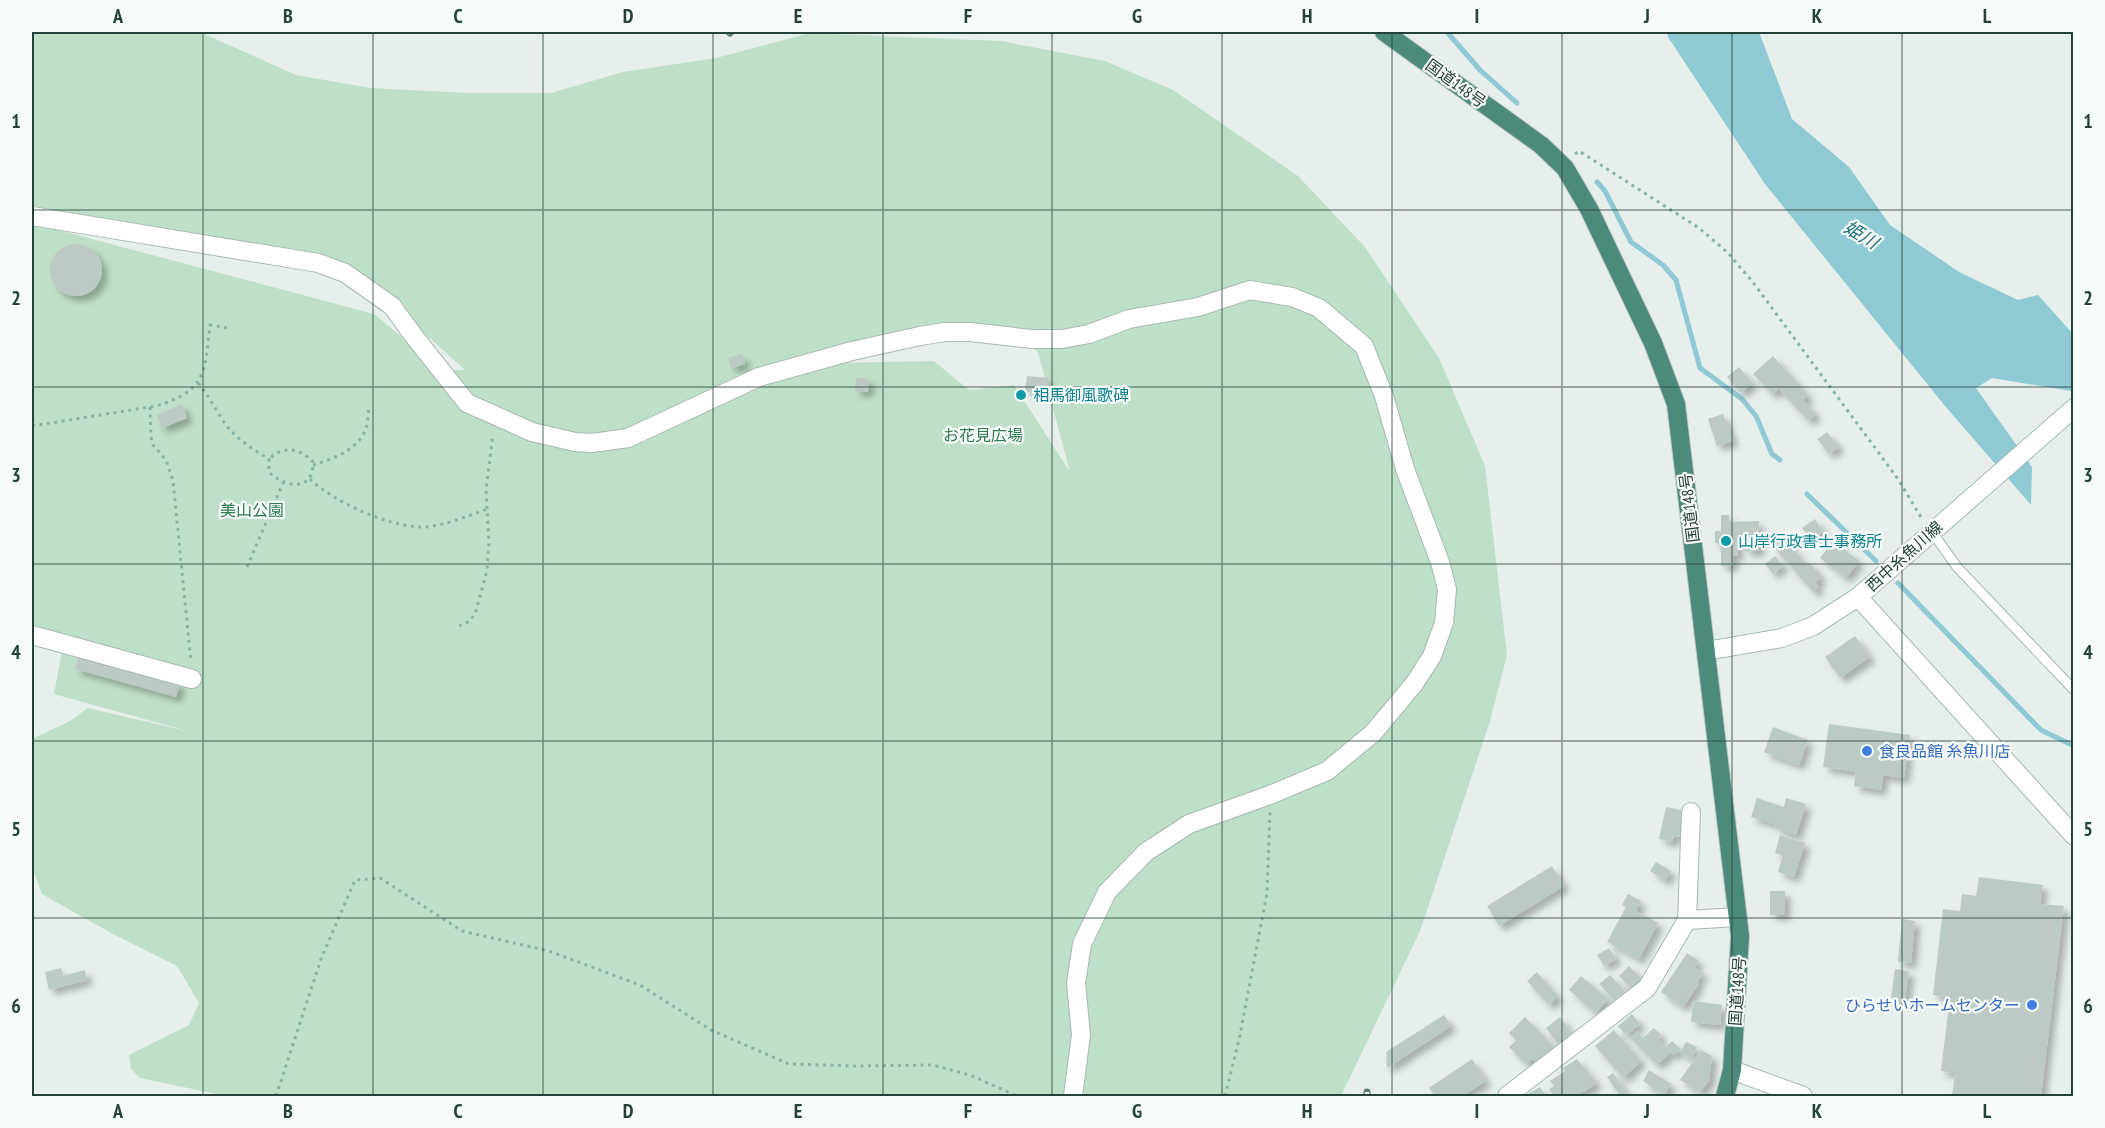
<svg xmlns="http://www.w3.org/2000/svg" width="2105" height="1128" font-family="'PT Sans Narrow','Noto Sans JP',sans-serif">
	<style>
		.green { fill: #bfe0c8; fill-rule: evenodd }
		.water { fill: #8ec9d4 }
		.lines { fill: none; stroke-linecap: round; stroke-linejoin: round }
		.stream { stroke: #8ec9d4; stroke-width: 5 }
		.building { fill: #bbcac4; filter: url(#shadow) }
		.service-casing { stroke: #a8b8b2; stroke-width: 11 }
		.minor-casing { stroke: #a8b8b2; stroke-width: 20 }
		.secondary-casing { stroke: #a4bbb3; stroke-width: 20 }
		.trunk-casing { stroke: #c2cac8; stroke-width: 20 }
		.path { stroke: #86b3a5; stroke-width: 3; stroke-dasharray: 3 4.5; stroke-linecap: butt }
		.service { stroke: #fff; stroke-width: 9 }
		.minor { stroke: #fff; stroke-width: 18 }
		.secondary { stroke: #fff; stroke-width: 18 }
		.trunk { stroke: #4c8a7c; stroke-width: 18 }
		.rail-casing { stroke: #5f7d75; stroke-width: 7 }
		.rail { stroke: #f7fbf9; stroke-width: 4.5; stroke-dasharray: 14; stroke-linecap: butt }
		.grid { fill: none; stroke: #24423a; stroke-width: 1.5; stroke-opacity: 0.55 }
		.culture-dot { fill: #0f9aa8; stroke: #f7fbf9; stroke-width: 2 }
		.shop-dot { fill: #3f7fe0; stroke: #f7fbf9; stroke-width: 2 }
		.labels { text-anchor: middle; stroke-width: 4.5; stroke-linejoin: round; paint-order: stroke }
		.street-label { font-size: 16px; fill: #24423a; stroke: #f7fbf9 }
		.culture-label { font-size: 16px; fill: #0d838f; stroke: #f7fbf9; text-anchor: start }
		.park-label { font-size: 16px; fill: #2d7a4b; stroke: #f7fbf9 }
		.shop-label { font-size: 16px; fill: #366cbe; stroke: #f7fbf9; text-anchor: start }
		.water-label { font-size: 18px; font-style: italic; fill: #1c6f80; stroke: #f7fbf9 }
		.neatline { fill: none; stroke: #24423a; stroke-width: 2 }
		.grid-label { font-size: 20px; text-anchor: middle; font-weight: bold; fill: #24423a }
	</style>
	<defs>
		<filter id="shadow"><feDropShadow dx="5.5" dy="5.5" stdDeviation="3" flood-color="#0004"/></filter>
	</defs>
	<rect width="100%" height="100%" fill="#e6efeb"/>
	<path class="green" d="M32,32h168l96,43 74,13 99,5h82l72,-21 93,-14 94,-25 191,8 104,20 68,29 125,86 67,71 74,111 46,108 22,189 -17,66 -70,210 -79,165h-1115l-86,-18 -9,-9 -2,-14 60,-30 10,-22 -22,-37 -66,-33 -69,-39 -10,-27v-128l38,-18 18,-13 103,24 -137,-38 8,-43 -30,-8v-420l342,91 68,56h23l-50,-45 -97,-69 -286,-49zM957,327l53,5 28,20 32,120 -56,-87 -45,5 -35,-29 -140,3z"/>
	<polygon class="water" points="1667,32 1759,32 1792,119 1849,167 1890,225 1959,272 2018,300 2038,295 2073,334 2073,408 2071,391 1992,378 1976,388 2032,467 2031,505 1945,406 1765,184 1668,37"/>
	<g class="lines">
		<g class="stream">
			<polyline points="1447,32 1480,70 1517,103"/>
			<polyline points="1597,182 1605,191 1631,242 1663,265 1676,280 1700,368 1742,399 1756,416 1772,454 1780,460"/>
			<polyline points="1807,494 1876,561"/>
			<polyline points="1898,583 2041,730 2074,746"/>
		</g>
	</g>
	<g class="building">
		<circle cx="76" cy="270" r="26"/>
		<polygon points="742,354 745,364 731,368 728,358"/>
		<polygon points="1773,356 1808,395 1803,400 1816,414 1808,421 1779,389 1772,394 1753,374"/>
		<polygon points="1739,367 1753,383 1741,393 1727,377"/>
		<polygon points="1027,376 1049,378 1048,395 1025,392"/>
		<polygon points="856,378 869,379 868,392 855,391"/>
		<polygon points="182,404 187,418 162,428 157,415"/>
		<polygon points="1723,414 1733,441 1717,446 1708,419"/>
		<polygon points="1827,432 1839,447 1829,454 1817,439"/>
		<polygon points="1721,515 1729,515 1730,522 1759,521 1759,551 1745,551 1745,539 1738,539 1738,556 1733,555 1733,566 1721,566 1721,544 1715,543 1715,531 1721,531"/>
		<polygon points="1815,519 1823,532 1811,540 1802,528"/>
		<polygon points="1783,537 1807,565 1810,563 1822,577 1815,582 1819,587 1813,592 1773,546"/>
		<polygon points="1833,541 1859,561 1846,578 1820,558"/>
		<polygon points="1775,556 1783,566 1773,574 1765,564"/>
		<polygon points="1855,636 1870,657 1840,678 1825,657"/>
		<polygon points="78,656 180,684 176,697 75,669"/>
		<polygon points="1829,724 1910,735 1904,778 1883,775 1881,790 1854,786 1856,772 1823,767"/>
		<polygon points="1773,727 1808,740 1799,765 1764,752"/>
		<polygon points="1757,798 1784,807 1786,798 1806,804 1796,835 1775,828 1777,825 1751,817"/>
		<polygon points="1666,807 1685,811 1680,837 1674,836 1672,842 1659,839"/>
		<polygon points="1780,835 1805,843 1794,877 1778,872 1783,855 1775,853"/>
		<polygon points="1656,862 1671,871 1665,881 1650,871"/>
		<polygon points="1552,866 1564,886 1499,926 1487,906"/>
		<polygon points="1979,877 2043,885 2040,904 2064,906 2041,1096 1952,1096 1955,1073 1941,1071 1950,997 1933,995 1943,909 1960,911 1962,894 1976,896"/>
		<rect x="1770" y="891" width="15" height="24"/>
		<polygon points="1628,894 1641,901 1636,911 1658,923 1639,959 1607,942 1626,907 1622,905"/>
		<polygon points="1902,919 1915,921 1911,963 1898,962"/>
		<polygon points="1609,948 1616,959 1604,966 1597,955"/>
		<polygon points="1687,953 1699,961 1694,967 1703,973 1697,982 1699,984 1683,1007 1661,992"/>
		<polygon points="1629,966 1641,978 1631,988 1619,976"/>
		<polygon points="61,968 63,976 85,970 87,980 49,990 45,972"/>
		<polygon points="1895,969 1909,971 1905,1000 1891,998"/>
		<polygon points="1537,972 1558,996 1549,1005 1527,981"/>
		<polygon points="1610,975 1625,991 1615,1001 1599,984"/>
		<polygon points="1581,976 1608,999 1595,1013 1569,990"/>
		<polygon points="1693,1001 1722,1005 1720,1025 1691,1022"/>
		<polygon points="1632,1014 1640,1024 1626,1035 1618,1026"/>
		<polygon points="1444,1015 1451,1026 1387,1068 1386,1052"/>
		<polygon points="1525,1017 1554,1047 1537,1064 1532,1059 1526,1064 1509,1047 1516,1041 1509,1033"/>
		<polygon points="1560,1017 1573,1035 1559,1046 1546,1028"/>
		<polygon points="1654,1028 1661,1035 1658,1039 1666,1047 1672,1041 1681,1049 1674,1055 1671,1052 1657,1065 1630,1038 1637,1031 1643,1038"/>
		<polygon points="1614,1030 1641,1061 1623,1078 1595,1046"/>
		<polygon points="1686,1042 1697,1047 1692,1059 1680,1053"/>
		<polygon points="1701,1050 1712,1056 1709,1081 1700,1092 1680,1080"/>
		<polygon points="1472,1059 1486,1081 1462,1096 1435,1096 1429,1088"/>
		<polygon points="1577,1059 1597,1083 1577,1096 1554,1096 1549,1089 1554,1086 1550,1081 1565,1071 1563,1068"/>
		<polygon points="1649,1070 1671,1084 1664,1095 1643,1081"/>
		<polygon points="1613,1073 1629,1096 1620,1096 1607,1077"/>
		<polygon points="1540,1087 1546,1096 1524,1096"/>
	</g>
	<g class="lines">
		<defs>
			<polyline id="service" points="1932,532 1957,567 2074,690"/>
			<g id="minor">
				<polyline points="32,216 318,263 345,273 392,306 413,335 467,403 532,432 575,442 592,443 628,438 759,377 852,351 920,336 945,332 970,332 1032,339 1062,339 1089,334 1129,319 1198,307 1250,290 1292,297 1319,308 1364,346 1384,396 1405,469 1440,562 1447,589 1444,623 1432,656 1414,684 1373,733 1327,771 1270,795 1189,824 1146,852 1107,892 1082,944 1076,983 1081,1035 1073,1096"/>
				<polyline points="1858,597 2074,836"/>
				<polyline points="32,635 192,679"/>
				<polyline points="1687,920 1691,812"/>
				<polyline points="1732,1070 1803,1096"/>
				<polyline points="1507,1096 1647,988 1687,920 1738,917"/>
			</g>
			<polyline id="secondary" points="1706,651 1782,638 1813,626 1858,597 2074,408"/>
			<polyline id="trunk" points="1384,32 1541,145 1565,168 1589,209 1653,343 1676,404 1740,936 1732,1070 1725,1096"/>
		</defs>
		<use href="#service" class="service-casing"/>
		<use href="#minor" class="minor-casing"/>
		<use href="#secondary" class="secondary-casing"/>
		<use href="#trunk" class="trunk-casing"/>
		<g class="path">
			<polyline points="1575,154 1579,151 1699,228 1727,252 1752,281 1898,479 1922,519"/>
			<path d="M198,383c9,11 16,23 24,36 11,18 29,29 47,40v13c16,16 45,20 44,-10 -13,-14 -29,-17 -44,-3"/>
			<polyline points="150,407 151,437 153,445 166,460 173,481 191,662"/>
			<path d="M32,426l124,-20c50,-15 49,-33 54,-81l19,3"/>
			<path d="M313,465c19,-6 43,-14 52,-34 3,-7 3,-16 4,-24"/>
			<path d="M310,479c24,23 77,47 110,48 20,1 49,-12 68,-18"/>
			<polyline points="247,567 283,483"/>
			<polyline points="459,626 470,621 476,611 487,570 489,543 486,490 493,434"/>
			<polyline points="276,1096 321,959 355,880 380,878 462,931 549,951 640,985 711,1030 789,1064 855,1066 933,1065 970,1075 1017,1096"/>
			<polyline points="1225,1096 1239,1040 1267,893 1270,812"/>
		</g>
		<use href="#service" class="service"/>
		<use href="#minor" class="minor"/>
		<use href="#secondary" class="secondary"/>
		<use href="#trunk" class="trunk"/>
		<defs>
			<g id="rail">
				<polyline points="729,32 730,33"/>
				<polyline points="1367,1092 1367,1096"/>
			</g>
		</defs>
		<use href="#rail" class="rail-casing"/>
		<use href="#rail" class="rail"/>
	</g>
	<path class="grid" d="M203,32v1064M373,32v1064M543,32v1064M713,32v1064M883,32v1064M1052,32v1064M1222,32v1064M1392,32v1064M1562,32v1064M1732,32v1064M1902,32v1064M32,210h2042M32,387h2042M32,564h2042M32,741h2042M32,918h2042"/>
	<g class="culture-dot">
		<circle cx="1021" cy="395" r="6"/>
		<circle cx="1726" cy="541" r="6"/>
	</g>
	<g class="shop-dot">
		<circle cx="1867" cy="751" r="6"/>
		<circle cx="2032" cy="1005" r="6"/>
	</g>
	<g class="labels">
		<g class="street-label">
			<text transform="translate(1456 83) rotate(36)" y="6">国道148号</text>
			<text transform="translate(1689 508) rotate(-97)" y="6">国道148号</text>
			<text transform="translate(1904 556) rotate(-42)" y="6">西中糸魚川線</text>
			<text transform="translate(1737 991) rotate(-86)" y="6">国道148号</text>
		</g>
		<g class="culture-label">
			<text x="1033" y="401">相馬御風歌碑</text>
			<text x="1738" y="547">山岸行政書士事務所</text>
		</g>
		<g class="park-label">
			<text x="983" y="441">お花見広場</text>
			<text x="252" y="516">美山公園</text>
		</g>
		<g class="shop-label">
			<text x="1879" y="757">食良品館 糸魚川店</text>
			<text x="2020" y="1011" text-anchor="end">ひらせいホームセンター</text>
		</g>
		<g class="water-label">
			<text transform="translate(1861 235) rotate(31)" y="6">姫川</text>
		</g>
	</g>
	<rect width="2105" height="1128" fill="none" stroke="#f7fbf9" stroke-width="66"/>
	<rect x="33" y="33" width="2039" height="1062" class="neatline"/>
	<g class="grid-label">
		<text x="118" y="23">A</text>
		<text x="288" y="23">B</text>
		<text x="458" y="23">C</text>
		<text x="628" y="23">D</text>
		<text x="798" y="23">E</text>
		<text x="968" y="23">F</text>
		<text x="1137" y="23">G</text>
		<text x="1307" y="23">H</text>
		<text x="1477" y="23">I</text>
		<text x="1647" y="23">J</text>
		<text x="1817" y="23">K</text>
		<text x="1987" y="23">L</text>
		<text x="16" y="128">1</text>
		<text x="2088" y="128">1</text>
		<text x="16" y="305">2</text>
		<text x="2088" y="305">2</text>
		<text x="16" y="482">3</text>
		<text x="2088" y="482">3</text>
		<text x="16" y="659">4</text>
		<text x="2088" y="659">4</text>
		<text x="16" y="836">5</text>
		<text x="2088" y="836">5</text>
		<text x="16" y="1013">6</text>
		<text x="2088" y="1013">6</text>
		<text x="118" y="1118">A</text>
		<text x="288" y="1118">B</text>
		<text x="458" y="1118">C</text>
		<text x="628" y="1118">D</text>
		<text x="798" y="1118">E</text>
		<text x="968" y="1118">F</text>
		<text x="1137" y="1118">G</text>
		<text x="1307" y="1118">H</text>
		<text x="1477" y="1118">I</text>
		<text x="1647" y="1118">J</text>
		<text x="1817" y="1118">K</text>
		<text x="1987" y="1118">L</text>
	</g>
</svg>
